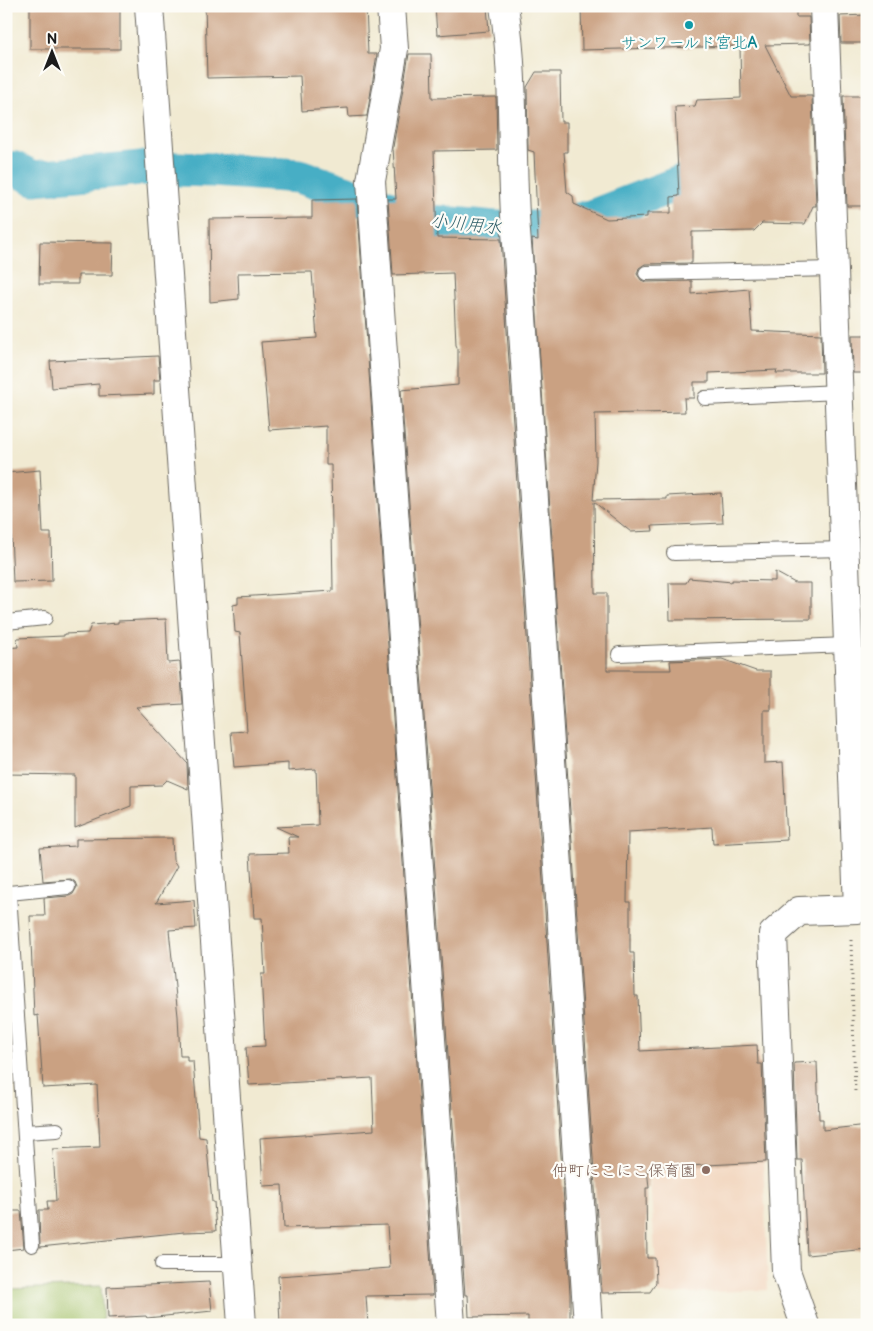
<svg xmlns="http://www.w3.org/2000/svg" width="873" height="1331" font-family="'Balsamiq Sans','Klee One',sans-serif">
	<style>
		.built { fill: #f2d5bd }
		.green { fill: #a2c068; stroke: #5f6e42 }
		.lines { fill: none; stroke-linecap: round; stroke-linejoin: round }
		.canal { stroke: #46aec5; stroke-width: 35 }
		.building { fill: #caa182 }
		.lane-casing { stroke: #67645c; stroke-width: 16 }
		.street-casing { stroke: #67645c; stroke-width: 30 }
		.path { stroke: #67645c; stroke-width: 3; stroke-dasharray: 1 4; stroke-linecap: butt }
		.lane { stroke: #fff; stroke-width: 14 }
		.street { stroke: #fff; stroke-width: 28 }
		.culture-dot { fill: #0f9aa8; stroke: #fdfcf7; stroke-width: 2 }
		.education-dot { fill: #8d6e63; stroke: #fdfcf7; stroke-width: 2 }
		.labels { text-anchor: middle; stroke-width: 4.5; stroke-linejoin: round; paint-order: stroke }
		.culture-label { font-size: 16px; fill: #0d838f; stroke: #fdfcf7 }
		.education-label { font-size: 16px; fill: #785e54; stroke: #fdfcf7; text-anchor: end }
		.water-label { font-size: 18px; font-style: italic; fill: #2f5e68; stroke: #fdfcf7 }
	</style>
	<rect width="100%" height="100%" fill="#fdfcf7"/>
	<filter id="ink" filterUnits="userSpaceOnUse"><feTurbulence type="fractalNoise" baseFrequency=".02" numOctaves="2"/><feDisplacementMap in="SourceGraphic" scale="10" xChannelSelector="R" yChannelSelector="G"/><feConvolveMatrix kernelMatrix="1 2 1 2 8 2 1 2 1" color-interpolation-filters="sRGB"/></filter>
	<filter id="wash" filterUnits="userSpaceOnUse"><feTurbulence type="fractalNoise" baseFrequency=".0096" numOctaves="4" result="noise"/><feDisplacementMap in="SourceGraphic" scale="20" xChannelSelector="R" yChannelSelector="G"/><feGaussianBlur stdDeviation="1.12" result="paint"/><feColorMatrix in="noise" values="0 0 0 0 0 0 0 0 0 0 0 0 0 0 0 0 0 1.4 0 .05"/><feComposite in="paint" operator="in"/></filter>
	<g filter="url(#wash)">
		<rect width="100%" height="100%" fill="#f1ead2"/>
		<polygon class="built" points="759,1045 768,1290 658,1294 641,1051"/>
		<polygon class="green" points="101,1286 103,1325 6,1325 6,1289"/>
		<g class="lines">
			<polyline class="canal" points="6,168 15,169 34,178 141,168 212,170 299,176 431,222 495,228 545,228 591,217 682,182 726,175"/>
		</g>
		<g id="blocks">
			<g class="building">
				<rect x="30" y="6" width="90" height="43"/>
				<polygon points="205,6 366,6 368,54 377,54 367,116 349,117 348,108 302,111 300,76 207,78"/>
				<polygon points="435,6 487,6 489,31 437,35"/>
				<polygon points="581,6 796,6 796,17 809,17 810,44 765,45 791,96 812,96 816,206 813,206 805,224 762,223 754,231 692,232 692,263 645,264 639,268 637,274 641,280 646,282 692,281 692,294 749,289 752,331 821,334 822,373 776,373 777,370 709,373 709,382 694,382 694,398 684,398 685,412 595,414 596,461 593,500 667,499 667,496 721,493 723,523 652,526 653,531 631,532 594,502 595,593 607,593 607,670 671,670 670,661 722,659 756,671 771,671 771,710 764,710 764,763 783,762 787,840 713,844 712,827 628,832 627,902 630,902 630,953 634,953 635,996 638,996 640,1051 757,1045 758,1064 762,1064 766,1162 647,1168 649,1188 646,1188 647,1258 655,1258 656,1283 650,1292 602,1293 532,239 538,240 534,152 528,150 527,87 536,72 560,72 561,122 567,122 567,152 564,152 567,192 573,196 574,204 607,219 647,217 647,213 671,213 671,197 679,196 675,107 695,106 697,100 741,98 740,46 582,50"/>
				<polygon points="867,15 867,43 841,43 840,16"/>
				<polygon points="409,54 431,54 432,98 496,97 497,150 434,151 437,238 501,239 570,1294 570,1325 528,1325 528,1316 469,1317 468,1295 465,1295 401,390 458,385 458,349 456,345 453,273 393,275 388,199 396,199 393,147"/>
				<polygon points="843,96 867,96 867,206 847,206"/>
				<polygon points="357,199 433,1295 366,1296 368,1325 280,1325 278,1276 390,1268 387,1225 284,1228 282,1185 263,1186 260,1138 374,1130 372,1078 249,1085 246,1047 265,1046 261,974 265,974 262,918 254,918 250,854 289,853 288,837 298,837 276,827 318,825 318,823 316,769 288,771 288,763 234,767 231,732 247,731 240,633 235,632 233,605 238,604 238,597 333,591 331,465 326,465 326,426 269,430 261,342 317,338 312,272 238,273 239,299 210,302 209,219 312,218 312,200"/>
				<polygon points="40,242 113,243 112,275 78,275 78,284 39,284"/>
				<polygon points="852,335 867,335 867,373 853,373"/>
				<polygon points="158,356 160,380 154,380 154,394 99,396 99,384 52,388 50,361"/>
				<polygon points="40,470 43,533 51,533 52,581 13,582 10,508 6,509 6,473"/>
				<polygon points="775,572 795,583 811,583 811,619 670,620 669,583 686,583 689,578 732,582 732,580 775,581"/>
				<polygon points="166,619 168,663 180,662 183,704 136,707 187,763 188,789 167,780 162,785 131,786 131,806 75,828 75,775 6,774 6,648 18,647 17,638 64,636 64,634 88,633 91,625 118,623 118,621"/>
				<polygon points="172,838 173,860 177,866 156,903 194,900 196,928 169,930 178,1016 180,1056 187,1056 187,1061 193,1061 199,1137 206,1138 212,1202 214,1202 216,1231 184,1232 40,1247 39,1210 48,1210 47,1201 56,1201 53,1149 100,1147 97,1085 43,1088 38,1015 34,1016 30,916 45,916 44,898 69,896 73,894 77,887 75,882 71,879 43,881 40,848 76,846 76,839"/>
				<polygon points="817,1062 819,1119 823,1119 823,1130 867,1125 867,1249 807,1255 802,1160 797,1160 794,1063"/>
				<polygon points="6,1211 21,1211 24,1248 6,1250"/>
				<polygon points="209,1282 212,1311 147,1318 146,1316 108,1318 107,1287"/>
			</g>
		</g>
	</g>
	<g filter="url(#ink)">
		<use href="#blocks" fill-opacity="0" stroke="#67645c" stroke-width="1"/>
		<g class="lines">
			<defs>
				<g id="lane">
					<polyline points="646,273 834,269"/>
					<polyline points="705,398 839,392"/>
					<polyline points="674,553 845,549"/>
					<polyline points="6,622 45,618"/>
					<polyline points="619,654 848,645"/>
					<polyline points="6,891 9,893 32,1245"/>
					<polyline points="9,893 68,887"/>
					<polyline points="25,1132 57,1130"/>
					<polyline points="162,1264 238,1264"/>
				</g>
				<g id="street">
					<polyline points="149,6 242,1325"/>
					<polyline points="391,6 394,49 371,181 451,1325"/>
					<path d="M504,6c13,83 5,166 14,249l70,1070"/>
					<polyline points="805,1325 786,1271 773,934 799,911 858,909 824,6"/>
				</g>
			</defs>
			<use href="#lane" class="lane-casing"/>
			<use href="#street" class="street-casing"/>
			<polyline class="path" points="851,940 855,1092"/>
			<use href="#lane" class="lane"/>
			<use href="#street" class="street"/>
		</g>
	</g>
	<circle class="culture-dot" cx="689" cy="25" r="5"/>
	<circle class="education-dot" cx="706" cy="1170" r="5"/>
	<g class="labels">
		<g class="culture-label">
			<text x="689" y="48">サンワールド宮北A</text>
		</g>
		<g class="education-label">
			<text x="696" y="1176">仲町にこにこ保育園</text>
		</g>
		<g class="water-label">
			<text transform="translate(466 224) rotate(6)" y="6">小川用水</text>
		</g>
	</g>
	<rect width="873" height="1331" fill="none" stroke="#fdfcf7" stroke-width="25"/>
	<g transform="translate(52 52)" stroke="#fdfcf7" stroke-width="4" paint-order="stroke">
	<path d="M0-4L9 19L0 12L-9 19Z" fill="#1c1c1c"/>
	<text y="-8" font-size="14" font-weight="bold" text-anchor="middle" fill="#1c1c1c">N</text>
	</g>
</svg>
